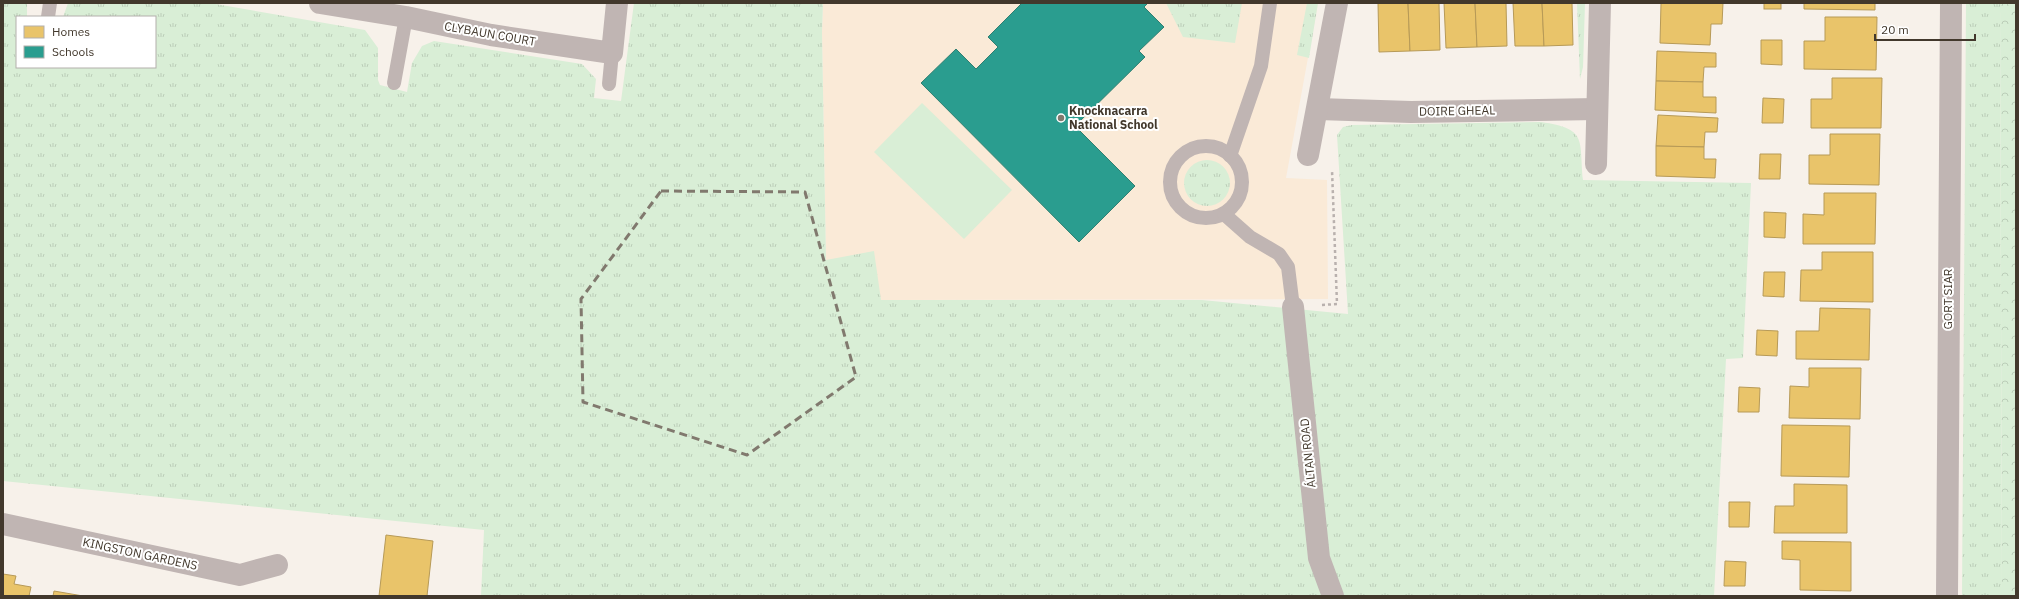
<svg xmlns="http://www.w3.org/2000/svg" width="2019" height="599" font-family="'IBM Plex Sans',sans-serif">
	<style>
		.built { fill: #faead7 }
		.grass { fill: url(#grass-tufts) }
		.forest { fill: url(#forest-crowns) }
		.pitch { fill: #d9eed6 }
		.homes { fill: #e9c46a; stroke: #b79a57 }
		.schools { fill: #2a9d8f; stroke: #317f71 }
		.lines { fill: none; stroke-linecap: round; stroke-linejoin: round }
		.path { stroke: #b9b1ae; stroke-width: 2.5; stroke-dasharray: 3 3; stroke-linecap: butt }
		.service { stroke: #c0b5b3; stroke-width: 14 }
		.minor { stroke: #c0b5b3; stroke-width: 22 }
		.marked { fill: none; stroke: #81796e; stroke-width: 3; stroke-dasharray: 8 5; stroke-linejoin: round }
		.poi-dot { fill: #81796e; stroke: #fff; stroke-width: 1.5 }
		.labels { text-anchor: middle; stroke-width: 4; stroke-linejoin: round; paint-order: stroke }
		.street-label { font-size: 12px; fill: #42382c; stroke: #fff }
		.poi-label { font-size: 12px; font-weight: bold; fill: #42382c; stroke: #fff; text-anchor: start }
	</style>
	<defs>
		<pattern id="grass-tufts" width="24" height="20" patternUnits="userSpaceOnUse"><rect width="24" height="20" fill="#d9eed6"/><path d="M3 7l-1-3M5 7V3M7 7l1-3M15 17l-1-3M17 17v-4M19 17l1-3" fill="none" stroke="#bbcdb8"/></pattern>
		<pattern id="forest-crowns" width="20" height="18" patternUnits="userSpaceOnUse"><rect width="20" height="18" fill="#d9eed6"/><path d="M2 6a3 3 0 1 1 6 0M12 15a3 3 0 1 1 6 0" fill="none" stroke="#bbcdb8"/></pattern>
	</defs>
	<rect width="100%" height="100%" fill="#f7f1ea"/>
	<polygon class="built" points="823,3 1318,3 1286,178 1327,180 1328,299 881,300 826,260 822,32"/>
	<g class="grass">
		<path d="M3,3h24v14h-10v50h138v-50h-92l5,-14h142l155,27 13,18v32l2,5 27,7 5,-29 10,-17 12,-5 148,23 14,15 -2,19 27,3 13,-98h189l-1,29 4,228 48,-9 7,49h321l146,14 -11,-179 6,-8 9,-2 189,-3c47,7 38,17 42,58l168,3 -8,175 -17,1 -12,237h-1233l3,-66 -481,-49z"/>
		<polygon points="1166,3 1242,3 1235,43 1183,37"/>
		<polygon points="1307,3 1318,3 1309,58 1297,55"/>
		<polygon points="1577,3 1585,3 1583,67 1580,79"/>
		<polygon points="1966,3 2000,3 2002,596 1962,596"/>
		<circle cx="1207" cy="183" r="23"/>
	</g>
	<polygon class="forest" points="2000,3 2016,3 2016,596 2002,596"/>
	<polygon class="pitch" points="922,103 1012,190 964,239 874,152"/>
	<g class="homes">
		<polygon points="1378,3 1408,3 1410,51 1379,52"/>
		<polygon points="1408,3 1439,3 1440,50 1410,51"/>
		<polygon points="1444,3 1475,3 1477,47 1446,48"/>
		<polygon points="1475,3 1506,3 1507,46 1477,47"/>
		<polygon points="1513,3 1542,3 1544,46 1515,46"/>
		<polygon points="1542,3 1572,3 1573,45 1544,46"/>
		<polygon points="1661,3 1723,3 1722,24 1711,24 1710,45 1660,43"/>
		<rect x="1764" y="3" width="17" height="6"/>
		<polygon points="1804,3 1875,3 1875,10 1804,9"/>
		<polygon points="1825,17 1877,17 1876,70 1804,69 1804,41 1825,41"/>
		<polygon points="1761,40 1782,40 1782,65 1761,64"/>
		<polygon points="1657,51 1716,53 1716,67 1704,67 1703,82 1656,81"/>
		<polygon points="1832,78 1882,78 1881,128 1811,128 1811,99 1832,99"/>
		<polygon points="1656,81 1703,82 1703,97 1716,97 1716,113 1655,110"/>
		<polygon points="1763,98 1784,99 1783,123 1762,123"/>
		<polygon points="1658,115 1718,118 1717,132 1705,132 1704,147 1656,146"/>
		<polygon points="1830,134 1880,134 1879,185 1809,184 1809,155 1830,155"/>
		<polygon points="1656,146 1704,147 1704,159 1716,159 1715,178 1656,176"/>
		<polygon points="1760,154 1781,154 1780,179 1759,179"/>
		<polygon points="1824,193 1876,193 1875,244 1803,244 1803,214 1824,215"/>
		<polygon points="1764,212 1786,213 1785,238 1764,237"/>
		<polygon points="1822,252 1873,252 1873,302 1800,301 1801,270 1822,270"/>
		<polygon points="1764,272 1785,272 1784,297 1763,296"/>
		<polygon points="1820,308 1870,309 1869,360 1796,359 1796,331 1819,331"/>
		<polygon points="1757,330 1778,331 1777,356 1756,355"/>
		<polygon points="1809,368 1861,368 1860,419 1789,418 1790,386 1809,387"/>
		<polygon points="1739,387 1760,388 1759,412 1738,412"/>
		<polygon points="1782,425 1850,426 1849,477 1781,476"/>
		<polygon points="1794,484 1847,485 1847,533 1774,533 1775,506 1794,506"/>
		<polygon points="1729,502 1750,502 1749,527 1729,527"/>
		<polygon points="386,535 433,541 427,596 379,596"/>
		<polygon points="1782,541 1851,542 1851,591 1800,590 1800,560 1782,559"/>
		<polygon points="1725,561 1746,562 1745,586 1724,586"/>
		<polygon points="3,574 16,576 14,584 31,587 29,596 3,596"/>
		<polygon points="54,591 83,596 53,596"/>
	</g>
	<polygon class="schools" points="1022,3 1148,3 1144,7 1164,27 1139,51 1145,57 1075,126 1135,186 1079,242 921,83 956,49 976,69 998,47 988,37"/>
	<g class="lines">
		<polyline class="path" points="1322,305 1337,304 1332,170"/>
		<g class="service">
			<polyline points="48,17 50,3"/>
			<polyline points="394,83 406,17"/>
			<polyline points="609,84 612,53"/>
			<circle cx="1206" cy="182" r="36"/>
			<polyline points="1230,156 1261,66 1270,3"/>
			<polyline points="1224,214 1250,237 1279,254 1288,267 1293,307"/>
		</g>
		<g class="minor">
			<polyline points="320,3 406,17 491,35 612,53 617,3"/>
			<polyline points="1318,109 1411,112 1597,109"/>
			<polyline points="1308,155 1337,3"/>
			<polyline points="1596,164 1600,3"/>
			<polyline points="1293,307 1319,558 1333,596"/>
			<polyline points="3,524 240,575 277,565"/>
			<polyline points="1947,596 1951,3"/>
		</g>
	</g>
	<path class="marked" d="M661,191l144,1 51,185 -109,78 -164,-53 -2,-103z"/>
	<circle class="poi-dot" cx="1061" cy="118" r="4"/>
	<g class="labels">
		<g class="street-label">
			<text transform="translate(490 34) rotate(10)" y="4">CLYBAUN COURT</text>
			<text transform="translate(1457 111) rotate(-1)" y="4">DOIRE GHEAL</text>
			<text transform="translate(1948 299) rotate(-90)" y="4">GORT SIAR</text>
			<text transform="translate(1308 453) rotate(-96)" y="4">ÁLTAN ROAD</text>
			<text transform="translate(140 554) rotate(12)" y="4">KINGSTON GARDENS</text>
		</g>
		<g class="poi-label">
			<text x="1069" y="115">Knocknacarra<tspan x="1069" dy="14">National School</tspan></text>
		</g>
	</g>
	<rect width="2019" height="599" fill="none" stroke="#42382c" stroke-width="8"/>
	<rect x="16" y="16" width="140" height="52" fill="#ffffff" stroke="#b3afab"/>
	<rect x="24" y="26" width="20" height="12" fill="#e9c46a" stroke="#b3afab"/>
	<text x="52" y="36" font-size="12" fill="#42382c">Homes</text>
	<rect x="24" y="46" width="20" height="12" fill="#2a9d8f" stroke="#b3afab"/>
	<text x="52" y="56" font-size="12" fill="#42382c">Schools</text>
	<path d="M1875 34v6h100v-6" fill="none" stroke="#42382c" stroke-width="2"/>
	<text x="1881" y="34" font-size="12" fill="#42382c" stroke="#ffffff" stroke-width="3" paint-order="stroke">20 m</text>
</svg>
